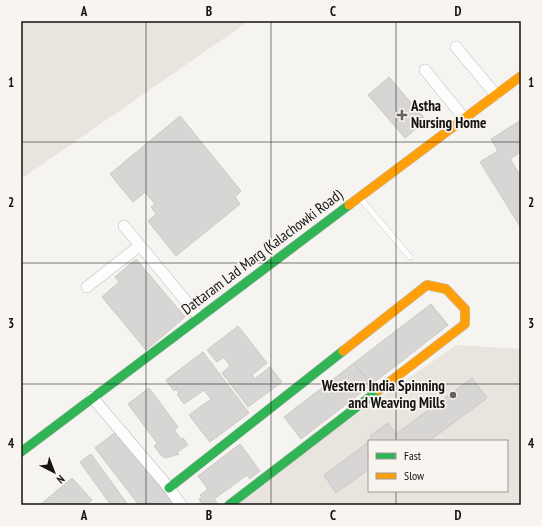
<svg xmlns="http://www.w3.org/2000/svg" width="542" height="526" font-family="'PT Sans Narrow',sans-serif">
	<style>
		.built { fill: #e9e4dd; fill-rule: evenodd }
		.building { fill: #d8d6d4; stroke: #cac9c6 }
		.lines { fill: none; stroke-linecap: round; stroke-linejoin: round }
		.lane-casing { stroke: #c1bfbd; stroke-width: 6 }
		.street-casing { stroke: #c1bfbd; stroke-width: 12 }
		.fast-casing { stroke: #c1bfbd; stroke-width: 10 }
		.slow-casing { stroke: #c1bfbd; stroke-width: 10 }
		.lane { stroke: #fefdfd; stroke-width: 5.5 }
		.street { stroke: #fefdfd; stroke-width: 11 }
		.fast { stroke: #30b455; stroke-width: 9 }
		.slow { stroke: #ff9f0a; stroke-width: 9 }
		.grid { fill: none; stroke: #141311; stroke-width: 1; stroke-opacity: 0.55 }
		.poi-dot { fill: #63625f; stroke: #f8f4ef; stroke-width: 1.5 }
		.labels { text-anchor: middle; stroke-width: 3.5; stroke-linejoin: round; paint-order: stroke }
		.poi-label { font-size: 15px; font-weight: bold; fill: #141311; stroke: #f8f4ef; text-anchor: start }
		.street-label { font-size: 15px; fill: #141311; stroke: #f8f4ef }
		.neatline { fill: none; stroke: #141311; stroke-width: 1.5 }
		.grid-label { font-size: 13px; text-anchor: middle; font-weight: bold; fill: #141311 }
	</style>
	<rect width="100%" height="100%" fill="#f6f4f1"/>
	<g class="built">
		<polygon points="21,21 249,21 21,179"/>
		<path d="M456,345l65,4v156h-294zM369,441h138v50h-138z"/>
	</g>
	<g class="building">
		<polygon points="389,77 426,120 405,138 368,95"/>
		<polygon points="180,116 241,191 235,197 240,204 176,256 148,221 156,214 151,207 155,204 145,192 133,202 110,174"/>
		<polygon points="521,120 521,152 510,159 521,177 521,228 480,162 498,151 491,139"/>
		<polygon points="136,259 185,317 146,350 102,297 119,282 115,277"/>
		<polygon points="431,304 448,325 371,385 354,363"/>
		<polygon points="238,326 267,363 252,375 255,379 270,367 282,382 248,407 222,373 230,366 224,357 217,362 207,350"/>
		<polygon points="203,352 249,413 210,442 189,415 211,399 204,390 184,404 177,394 179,393 176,389 174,391 166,380"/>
		<polygon points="354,363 371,385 301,439 284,417"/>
		<polygon points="472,378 487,398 429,441 371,441 372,440 370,436 388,423 396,434"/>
		<polygon points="149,388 178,427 174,430 181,439 183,438 188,445 177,452 179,454 165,458 161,455 154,446 157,443 128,404"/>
		<polygon points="117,431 174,505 139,505 95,448"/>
		<polygon points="369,442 369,469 336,493 324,475"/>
		<polygon points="240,444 260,471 250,479 247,475 214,499 217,503 214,505 203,505 199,499 202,497 200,495 208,489 198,476"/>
		<polygon points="91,454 128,505 111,505 80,462"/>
		<polygon points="72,478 92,500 86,505 40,505"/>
	</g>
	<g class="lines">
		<defs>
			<polyline id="lane" points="361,199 410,257"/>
			<g id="street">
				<polyline points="456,47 496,95"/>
				<polyline points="425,70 464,118"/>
				<polyline points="124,226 199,317"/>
				<polyline points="87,287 139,246"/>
				<polyline points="92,397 169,488 181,505"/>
			</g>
			<g id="fast">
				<polyline points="21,452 349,205"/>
				<polyline points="169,488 343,351"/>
				<polyline points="229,505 379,390"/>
			</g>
			<g id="slow">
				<polyline points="349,205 521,76"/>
				<polyline points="343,351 427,285 446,289 465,309 465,324 379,390"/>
			</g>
		</defs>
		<use href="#lane" class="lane-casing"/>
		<use href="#street" class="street-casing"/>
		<use href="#fast" class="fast-casing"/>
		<use href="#slow" class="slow-casing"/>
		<use href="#lane" class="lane"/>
		<use href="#street" class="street"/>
		<use href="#fast" class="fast"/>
		<use href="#slow" class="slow"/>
	</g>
	<path class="grid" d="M146,21v484M271,21v484M396,21v420M21,142h500M21,263h500M21,384h500M396,491v14"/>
	<g class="poi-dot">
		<path d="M400 109h4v4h4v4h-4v4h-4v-4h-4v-4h4z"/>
		<circle cx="453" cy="395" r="4"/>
	</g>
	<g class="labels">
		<g class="poi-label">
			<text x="411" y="111">Astha<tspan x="411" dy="17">Nursing Home</tspan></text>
			<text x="445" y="391" text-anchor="end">Western India Spinning<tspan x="445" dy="17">and Weaving Mills</tspan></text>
		</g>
		<g class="street-label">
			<text transform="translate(262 252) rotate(-37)" y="5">Dattaram Lad Marg (Kalachowki Road)</text>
		</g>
	</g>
	<rect width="542" height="526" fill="none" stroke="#f8f4ef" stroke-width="44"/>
	<rect x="368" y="440" width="140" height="52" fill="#f8f4ef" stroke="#9d9a96"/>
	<rect x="376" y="453" width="20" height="6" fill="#30b455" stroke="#9d9a96"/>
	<text x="404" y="460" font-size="12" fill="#141311">Fast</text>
	<rect x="376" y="473" width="20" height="6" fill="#ff9f0a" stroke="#9d9a96"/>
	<text x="404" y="480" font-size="12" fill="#141311">Slow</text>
	<g transform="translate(54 472) rotate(138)" stroke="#f8f4ef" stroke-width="3" paint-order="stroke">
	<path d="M0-3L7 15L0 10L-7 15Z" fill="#141311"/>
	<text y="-6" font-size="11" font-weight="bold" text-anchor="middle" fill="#141311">N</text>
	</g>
	<rect x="22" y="22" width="498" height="482" class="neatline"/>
	<g class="grid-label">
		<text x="84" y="16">A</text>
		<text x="209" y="16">B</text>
		<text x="333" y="16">C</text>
		<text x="458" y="16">D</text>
		<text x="11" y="87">1</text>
		<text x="531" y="87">1</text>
		<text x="11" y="207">2</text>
		<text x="531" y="207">2</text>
		<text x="11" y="328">3</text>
		<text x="531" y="328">3</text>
		<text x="11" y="448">4</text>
		<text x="531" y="448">4</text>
		<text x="84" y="520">A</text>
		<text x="209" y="520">B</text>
		<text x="333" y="520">C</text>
		<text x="458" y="520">D</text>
	</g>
</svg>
